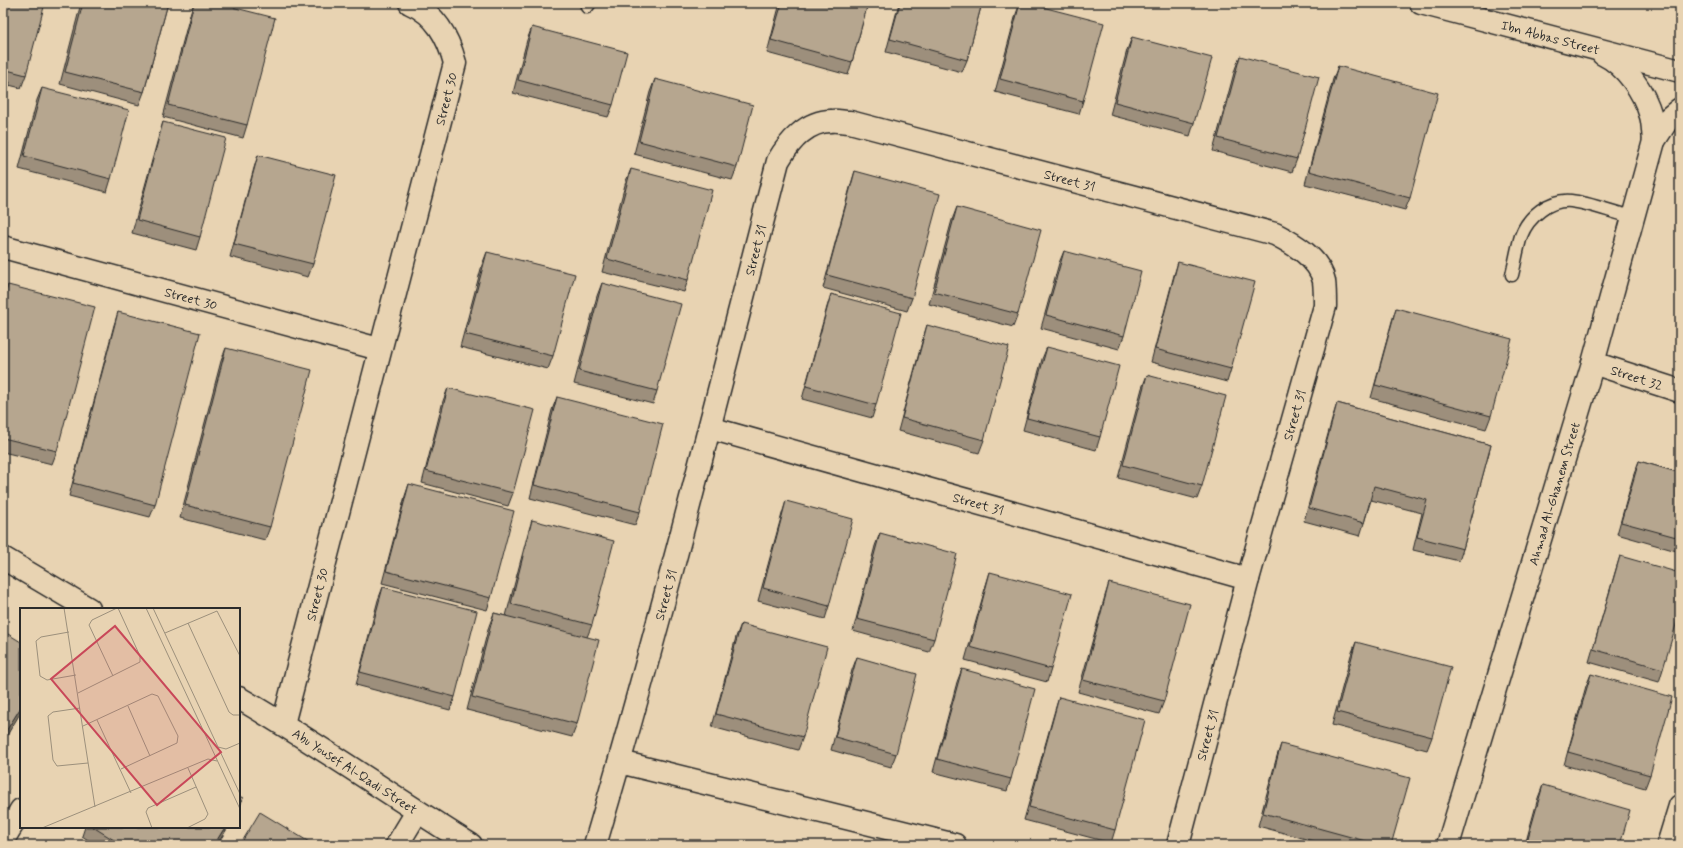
<svg xmlns="http://www.w3.org/2000/svg" width="1683" height="848" font-family="Mynerve,sans-serif">
	<style>
		.lines { fill: none; stroke-linecap: round; stroke-linejoin: round }
		.service-casing { stroke: #2b2b2b; stroke-width: 15 }
		.minor-casing { stroke: #2b2b2b; stroke-width: 25 }
		.tertiary-casing { stroke: #2b2b2b; stroke-width: 25 }
		.service { stroke: #e8d3b2; stroke-width: 12 }
		.minor { stroke: #e8d3b2; stroke-width: 22 }
		.tertiary { stroke: #e8d3b2; stroke-width: 22 }
		.wall { fill: #9d8f7b; stroke: #2b2b2b }
		.shaded-wall { fill: #7f7464; stroke: #2b2b2b }
		.building { fill: #b6a68f; stroke: #2b2b2b }
		.labels { text-anchor: middle; stroke-width: 4; stroke-linejoin: round; paint-order: stroke }
		.street-label { font-size: 13px; fill: #2b2b2b; stroke: #e8d3b2 }
		.inset-road { fill: none; stroke: #9c907c; stroke-width: 1 }
		.view { fill: #c94859; fill-opacity: 0.15; stroke: #c94859; stroke-width: 2 }
		.inset-edge { fill: none; stroke: #2b2b2b; stroke-width: 2 }
	</style>
	<rect width="100%" height="100%" fill="#e8d3b2"/>
	<filter id="ink" filterUnits="userSpaceOnUse"><feTurbulence type="fractalNoise" baseFrequency=".025" numOctaves="2"/><feDisplacementMap in="SourceGraphic" scale="8" xChannelSelector="R" yChannelSelector="G"/><feConvolveMatrix kernelMatrix="1 2 1 2 8 2 1 2 1" color-interpolation-filters="sRGB"/></filter>
	<g filter="url(#ink)">
		<g class="lines">
			<defs>
				<g id="service">
					<polyline points="587,7 590,3"/>
					<path d="M1512,275c3,-12 5,-26 9,-39 7,-19 28,-37 50,-35 18,2 44,12 62,16"/>
				</g>
				<g id="minor">
					<path id="s1" d="M3,247l376,102"/>
					<path id="s2" d="M1593,363l87,28"/>
					<path id="s3" d="M710,428l538,151"/>
					<polyline points="3,558 89,609"/>
					<path id="s4" d="M239,698c79,46 154,99 232,147"/>
					<path id="s5" d="M283,724l172,-661c-7,-26 -19,-49 -45,-60"/>
					<polyline points="620,762 955,845"/>
					<polyline points="3,840 21,810"/>
					<polyline points="397,845 417,812"/>
					<path id="s6" d="M595,845c67,-226 124,-456 183,-684 11,-19 29,-40 53,-40 6,-1 12,1 19,1l425,112c19,10 44,24 49,47 1,8 1,17 1,25l-77,273 -70,266"/>
					<polyline points="1668,845 1680,806"/>
				</g>
				<g id="tertiary">
					<path id="s7" d="M1421,3l259,68"/>
					<path d="M1603,54c23,11 41,38 48,62 2,7 2,17 3,25"/>
					<path id="s8" d="M1448,845l145,-482 61,-222 15,-23 11,-9"/>
				</g>
			</defs>
			<use href="#service" class="service-casing"/>
			<use href="#minor" class="minor-casing"/>
			<use href="#tertiary" class="tertiary-casing"/>
			<use href="#service" class="service"/>
			<use href="#minor" class="minor"/>
			<use href="#tertiary" class="tertiary"/>
		</g>
		<g class="wall">
			<polygon points="3,3 26,75 21,88 9,85 3,109"/>
			<polygon points="81,3 168,3 144,92 139,105 60,84"/>
			<polygon points="194,3 216,3 247,125 243,138 163,117 191,11"/>
			<polygon points="780,3 868,3 852,62 848,75 767,53"/>
			<polygon points="899,3 982,3 967,60 962,72 886,52"/>
			<polygon points="1020,3 1083,101 1079,114 995,92 1016,14"/>
			<polygon points="532,27 613,105 608,117 513,93 527,40"/>
			<polygon points="1132,37 1194,123 1190,136 1110,115 1127,50"/>
			<polygon points="1240,56 1297,159 1292,172 1213,151 1235,69"/>
			<polygon points="1338,66 1410,198 1405,210 1305,184 1333,79"/>
			<polygon points="655,79 737,167 732,180 634,154 650,92"/>
			<polygon points="42,88 111,179 107,192 19,169 37,100"/>
			<polygon points="163,122 200,237 196,250 132,233 159,135"/>
			<polygon points="258,155 313,264 308,277 230,257 254,168"/>
			<polygon points="631,169 688,280 684,292 602,272 626,181"/>
			<polygon points="855,171 912,298 907,311 823,288 851,184"/>
			<polygon points="957,207 1018,314 1013,327 929,304 952,220"/>
			<polygon points="1064,251 1124,336 1119,349 1041,328 1059,263"/>
			<polygon points="487,252 553,356 548,369 460,347 482,265"/>
			<polygon points="1178,262 1231,369 1227,382 1151,362 1174,275"/>
			<polygon points="602,283 657,391 653,404 574,384 597,296"/>
			<polygon points="8,285 57,451 52,464 3,452 3,297"/>
			<polygon points="831,294 876,405 872,418 802,399 827,307"/>
			<polygon points="1396,308 1491,416 1486,429 1371,398 1392,321"/>
			<polygon points="118,312 155,505 150,517 69,496 114,325"/>
			<polygon points="927,325 984,440 979,453 898,431 923,338"/>
			<polygon points="1047,347 1100,437 1096,450 1023,430 1042,359"/>
			<polygon points="226,348 270,527 265,540 180,518 221,361"/>
			<polygon points="1147,375 1202,486 1197,499 1118,478 1142,388"/>
			<polygon points="448,388 513,493 508,506 422,483 443,401"/>
			<polygon points="557,397 640,512 635,525 530,498 552,410"/>
			<polygon points="1337,403 1491,445 1463,549 1459,561 1413,550 1422,513 1371,500 1364,523 1360,536 1304,521 1333,416"/>
			<polygon points="1639,461 1680,473 1680,552 1617,534 1634,474"/>
			<polygon points="409,484 491,598 487,610 382,583 405,496"/>
			<polygon points="786,501 829,606 825,619 758,601 782,514"/>
			<polygon points="532,520 592,625 587,637 577,724 572,737 467,710 489,626 494,613 506,616 528,533"/>
			<polygon points="880,533 934,639 929,652 853,631 875,546"/>
			<polygon points="1620,556 1663,669 1659,682 1589,662 1616,569"/>
			<polygon points="990,572 1051,669 1047,682 965,660 986,585"/>
			<polygon points="1109,583 1164,701 1159,714 1078,692 1105,596"/>
			<polygon points="383,587 455,697 450,710 356,685 378,600"/>
			<polygon points="741,624 803,737 798,750 712,727 736,637"/>
			<polygon points="1356,642 1432,737 1427,750 1332,725 1351,655"/>
			<polygon points="857,657 896,754 891,767 831,750 852,670"/>
			<polygon points="962,669 1011,779 1007,791 933,772 957,682"/>
			<polygon points="1591,674 1650,775 1645,788 1564,765 1586,686"/>
			<polygon points="1059,697 1115,830 1111,843 1024,820 1055,710"/>
			<polygon points="1281,744 1391,845 1328,845 1258,826 1277,756"/>
			<polygon points="1543,785 1620,845 1525,845 1538,798"/>
			<polygon points="85,827 228,827 217,845 96,845 82,836"/>
		</g>
		<g class="shaded-wall">
			<polygon points="21,707 21,712 3,742 3,736"/>
			<polygon points="243,798 239,809 239,805"/>
			<polygon points="225,827 228,827 217,845 214,845"/>
		</g>
		<g class="building">
			<polygon points="3,3 45,3 26,75 3,69"/>
			<polygon points="83,3 168,3 144,92 65,72"/>
			<polygon points="194,3 216,3 275,18 247,125 168,105"/>
			<polygon points="782,3 868,3 852,62 771,40"/>
			<polygon points="900,3 982,3 967,60 890,39"/>
			<polygon points="1020,3 1027,3 1104,23 1083,101 1000,79"/>
			<polygon points="532,27 627,52 613,105 518,80"/>
			<polygon points="1132,37 1212,58 1194,123 1115,102"/>
			<polygon points="1240,56 1319,77 1297,159 1218,138"/>
			<polygon points="1338,66 1438,93 1410,198 1309,171"/>
			<polygon points="655,79 753,105 737,167 639,141"/>
			<polygon points="3,80 10,82 3,109"/>
			<polygon points="42,88 129,110 111,179 24,156"/>
			<polygon points="163,122 226,138 200,237 137,220"/>
			<polygon points="258,155 336,175 313,264 234,244"/>
			<polygon points="631,169 712,190 688,280 607,259"/>
			<polygon points="855,171 940,194 912,298 827,275"/>
			<polygon points="957,207 1041,230 1018,314 934,292"/>
			<polygon points="1064,251 1141,271 1124,336 1046,315"/>
			<polygon points="487,252 575,274 553,356 465,334"/>
			<polygon points="1178,262 1255,282 1231,369 1155,349"/>
			<polygon points="602,283 681,304 657,391 579,371"/>
			<polygon points="8,285 95,307 57,451 3,438 3,303"/>
			<polygon points="831,294 901,313 876,405 806,386"/>
			<polygon points="1396,308 1512,339 1491,416 1375,385"/>
			<polygon points="118,312 200,333 155,505 73,483"/>
			<polygon points="927,325 1009,347 984,440 902,418"/>
			<polygon points="1047,347 1119,366 1100,437 1027,418"/>
			<polygon points="226,348 312,370 270,527 185,505"/>
			<polygon points="1147,375 1226,396 1202,486 1123,465"/>
			<polygon points="448,388 535,410 513,493 426,471"/>
			<polygon points="557,397 663,424 640,512 534,485"/>
			<polygon points="1337,403 1491,445 1463,549 1417,537 1427,500 1374,486 1364,523 1309,508"/>
			<polygon points="1639,461 1680,473 1680,538 1621,522"/>
			<polygon points="409,484 514,511 491,598 386,571"/>
			<polygon points="786,501 853,519 829,606 763,588"/>
			<polygon points="532,520 614,541 592,625 511,604"/>
			<polygon points="880,533 957,554 934,639 857,619"/>
			<polygon points="1620,556 1680,573 1680,611 1663,669 1593,649"/>
			<polygon points="990,572 1072,594 1051,669 970,647"/>
			<polygon points="1109,583 1190,604 1164,701 1083,680"/>
			<polygon points="383,587 477,611 455,697 360,672"/>
			<polygon points="494,613 599,640 577,724 472,697"/>
			<polygon points="741,624 827,647 803,737 716,714"/>
			<polygon points="3,631 21,642 21,707 3,736"/>
			<polygon points="1356,642 1451,667 1432,737 1337,712"/>
			<polygon points="857,657 917,674 896,754 835,737"/>
			<polygon points="962,669 1035,689 1011,779 937,759"/>
			<polygon points="1591,674 1672,697 1650,775 1568,752"/>
			<polygon points="1059,697 1145,720 1115,830 1029,807"/>
			<polygon points="1281,744 1410,778 1391,845 1380,845 1263,813"/>
			<polygon points="1543,785 1630,810 1620,845 1526,845"/>
			<polygon points="239,796 243,798 239,805"/>
			<polygon points="260,812 314,845 240,845"/>
			<polygon points="93,827 225,827 214,845 122,845"/>
		</g>
	</g>
	<g class="labels">
		<g class="street-label">
			<text dy="5" stroke="none"><textPath href="#s7" startOffset="134">Ibn Abbas Street</textPath></text>
			<text dy="5" stroke="none"><textPath href="#s5" startOffset="646">Street 30</textPath></text>
			<text dy="5" stroke="none"><textPath href="#s6" startOffset="1024">Street 31</textPath></text>
			<text dy="5" stroke="none"><textPath href="#s6" startOffset="616">Street 31</textPath></text>
			<text dy="5" stroke="none"><textPath href="#s1" startOffset="195">Street 30</textPath></text>
			<text dy="5" stroke="none"><textPath href="#s2" startOffset="46">Street 32</textPath></text>
			<text transform="translate(1294 415) rotate(-74)" y="5">Street 31</text>
			<text dy="5" stroke="none"><textPath href="#s8" startOffset="367">Ahmad Al-Ghanem Street</textPath></text>
			<text dy="5" stroke="none"><textPath href="#s3" startOffset="279">Street 31</textPath></text>
			<text dy="5" stroke="none"><textPath href="#s5" startOffset="134">Street 30</textPath></text>
			<text dy="5" stroke="none"><textPath href="#s6" startOffset="260">Street 31</textPath></text>
			<text transform="translate(1207 735) rotate(-75)" y="5">Street 31</text>
			<text dy="5" stroke="none"><textPath href="#s4" startOffset="137">Abu Yousef Al-Qadi Street</textPath></text>
		</g>
	</g>
	<g transform="translate(20 608)">
		<rect width="220" height="220" fill="#e8d3b2"/>
		<path class="inset-road" d="M44,0l31,199M126,0l94,201M133,0l87,186M168,15l41,89 4,3h7M49,24l-28,5 -5,4 4,35 7,4 29,-5M145,25l52,-22 23,45M93,68l-24,-51 3,-5 25,-12M58,85l62,-31v-6l-22,-48M108,98l22,50M60,100l-27,4 -5,4 5,44 4,6 31,-3M77,112l34,73M63,118l69,-32 6,2 20,40 -1,7 -56,26M198,139l8,2 14,-6M22,220l166,-69 9,2M132,220l-6,-16 2,-4 48,-21M167,220l18,-9 3,-5 -20,-46"/>
		<path class="view" d="M95,18l106,126 -64,53 -106,-126z"/>
		<rect width="220" height="220" class="inset-edge"/>
	</g>
	<rect width="1683" height="848" fill="none" stroke="#e8d3b2" stroke-width="16"/>
	<rect x="8" y="8" width="1667" height="832" fill="none" stroke="#2b2b2b" stroke-width="1.5" filter="url(#ink)"/>
</svg>
